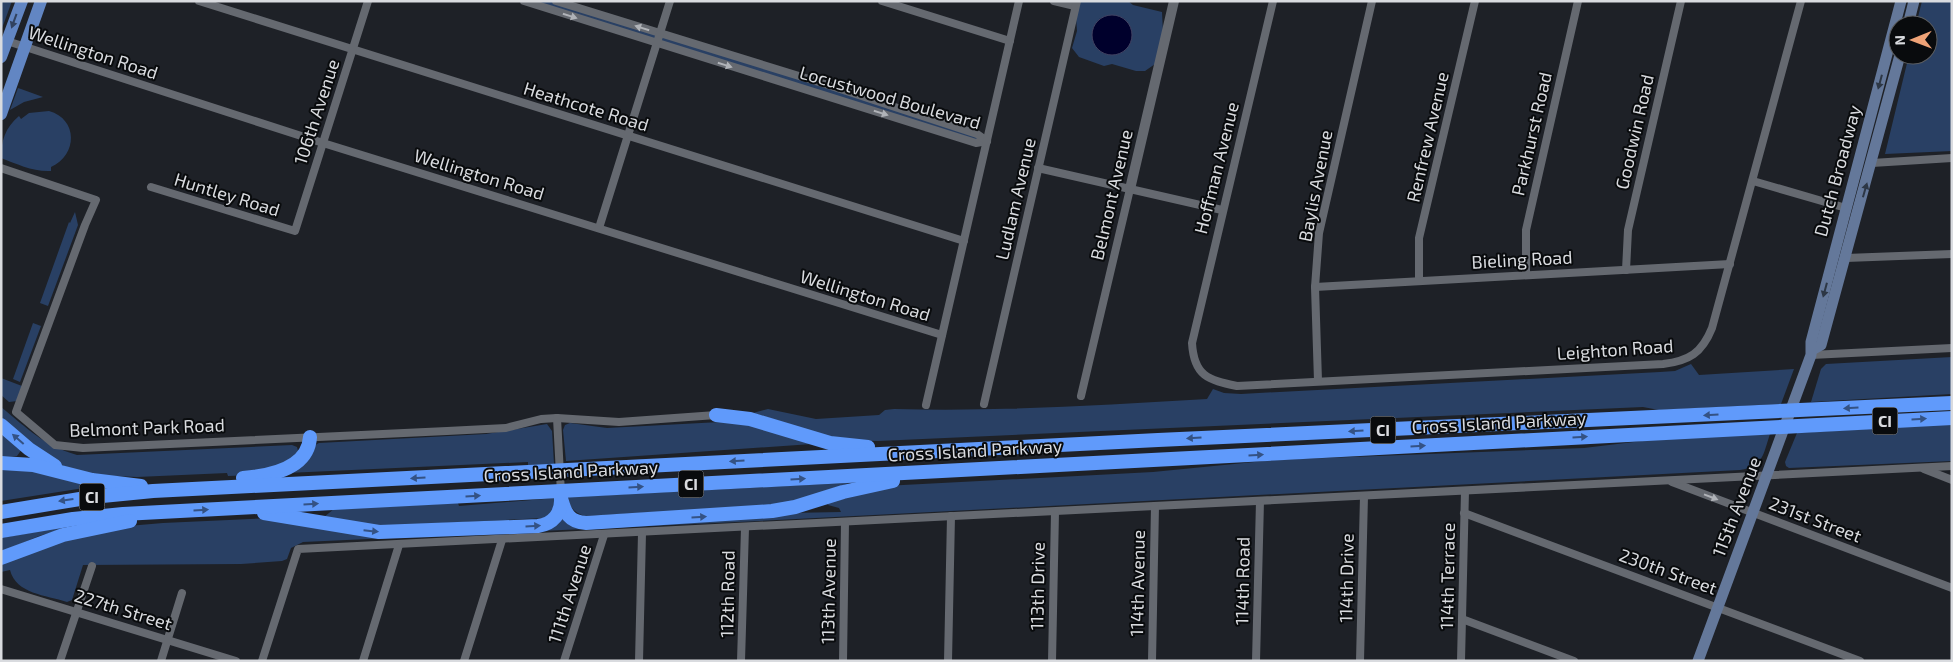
<svg xmlns="http://www.w3.org/2000/svg" width="1953" height="662" font-family="'Exo 2',sans-serif">
	<style>
		.green { fill: #294064 }
		.water { fill: #00002c; stroke: #414262 }
		.lines { fill: none; stroke-linecap: round; stroke-linejoin: round }
		.minor { stroke: #656970; stroke-width: 8 }
		.tertiary { stroke: #656970; stroke-width: 10 }
		.secondary { stroke: #64789a; stroke-width: 11 }
		.primary { stroke: #6286c3; stroke-width: 12 }
		.motorway { stroke: #609afb; stroke-width: 14 }
		.oneway { fill: #b0b3b8 }
		.oneway2 { fill: #31425f }
		.oneway3 { fill: #2d3745 }
		.oneway4 { fill: #345284 }
		.labels { text-anchor: middle; stroke-width: 4; stroke-linejoin: round; paint-order: stroke }
		.shield { fill: #090b0d; stroke: #9b9da0; stroke-width: 1 }
		.shield-label { font-size: 16px; font-weight: bold; fill: #d9dbdf }
		.street-label { font-size: 18px; fill: #d9dbdf; stroke: #090b0d }
	</style>
	<rect width="100%" height="100%" fill="#1e2127"/>
	<g class="green">
		<polygon points="1,1 12,1 1,31"/>
		<polygon points="524,1 556,1 825,84 987,141 976,143"/>
		<polygon points="1079,1 1128,1 1133,5 1162,12 1163,33 1155,64 1145,71 1136,71 1112,64 1104,66 1079,57 1072,48 1077,31 1076,17"/>
		<polygon points="1922,1 1952,1 1952,151 1885,154 1909,55 1928,55 1928,25 1916,25"/>
		<polygon points="18,88 21,89 43,97 24,102 10,110"/>
		<path d="M49,111c29,8 29,44 2,56v4c-18,1 -34,-7 -50,-13 0,-17 4,-30 18,-42l2,3 8,-6z"/>
		<polygon points="75,212 78,225 48,306 40,303 69,222 70,223"/>
		<polygon points="33,323 41,326 20,382 13,379"/>
		<polygon points="1952,357 1952,394 1811,402 1821,369 1826,364"/>
		<path d="M1691,364l8,11 95,-6 -13,35 -122,6 -16,-3 -765,34 -38,-1 -87,-27 15,-4 48,10 63,-4 6,-5 9,-1c104,3 208,-4 313,-10l6,-10 11,4 17,1 419,-22 15,-1z"/>
		<polygon points="1,378 22,386 17,401 9,402 1,395"/>
		<path d="M1,407c27,22 42,38 76,48l215,-10 5,2 1,4c-13,19 -49,24 -70,25l-1,-3 -90,4 -23,-1 -2,4 -32,-7 -25,-11 -54,-43z"/>
		<polygon points="739,421 812,444 566,461 563,430 565,425 570,423 607,428"/>
		<polygon points="547,424 552,431 554,464 528,465 528,462 287,473 313,446 319,443 486,434"/>
		<polygon points="1952,424 1952,461 1789,468 1786,466 1785,462 1797,433"/>
		<polygon points="1,432 22,449 17,456 1,457"/>
		<path d="M1770,434c-7,20 -6,32 -30,36l-981,51 -456,21 -12,6 -4,11 -5,2 -41,3 -158,1 -11,35 -5,2c-21,-7 -51,-8 -57,-32l-9,2v-8l57,-23 70,-15 35,-3 110,-5 110,18 179,-19 279,-5 -2,-4 -11,-3 1,-4 55,-15 269,-14 121,-12 310,-12 83,-10z"/>
		<polygon points="1,468 23,469 84,484 84,488 1,501"/>
		<path d="M849,483l-55,19 -26,4 -184,10c-10,-4 -14,-8 -16,-19z"/>
		<polygon points="556,498 553,512 544,518 382,526 324,517 334,509 458,503 459,506"/>
		<polygon points="80,524 39,536 1,552 1,538"/>
	</g>
	<circle class="water" cx="1112" cy="35" r="20"/>
	<g class="lines">
		<g class="minor">
			<polyline points="199,1 964,241"/>
			<polyline points="524,1 976,143 987,141"/>
			<polyline points="556,1 825,84 977,134 987,141"/>
			<polyline points="882,1 1010,41"/>
			<polyline points="1054,1 1075,6"/>
			<path d="M1273,1l-81,342c2,33 16,37 45,43l426,-22c26,-3 39,-11 49,-36l89,-327"/>
			<polyline points="7,41 323,143 942,335"/>
			<polyline points="1872,163 1952,158"/>
			<polyline points="1,168 96,200 85,225 16,412 55,445 83,448 447,431 506,428 541,419 557,418 619,422 716,415"/>
			<polyline points="1038,168 1222,210"/>
			<polyline points="1753,181 1846,208"/>
			<polyline points="151,187 295,231 368,1"/>
			<polyline points="599,228 670,1"/>
			<polyline points="1846,258 1952,254"/>
			<polyline points="1626,270 1628,230 1681,1"/>
			<polyline points="1526,275 1526,230 1578,1"/>
			<polyline points="1419,281 1419,238 1475,1"/>
			<polyline points="1315,287 1730,264"/>
			<polyline points="1811,355 1952,348"/>
			<polyline points="1318,381 1315,287 1319,233 1372,1"/>
			<polyline points="1081,396 1130,189"/>
			<polyline points="984,404 1077,1"/>
			<polyline points="926,405 1019,1"/>
			<polyline points="557,418 561,493"/>
			<polyline points="1924,469 1952,480"/>
			<polyline points="1672,482 1952,588"/>
			<polyline points="1464,513 1860,661"/>
			<polyline points="1,589 236,661"/>
			<polyline points="1462,619 1574,661"/>
			<polyline points="60,661 92,566"/>
			<polyline points="161,661 182,593"/>
			<polyline points="262,661 298,549 1952,466"/>
			<polyline points="363,661 399,545"/>
			<polyline points="464,661 502,540"/>
			<polyline points="564,661 604,535"/>
			<polyline points="639,661 642,533"/>
			<polyline points="741,661 745,528"/>
			<polyline points="843,661 845,522"/>
			<polyline points="948,661 951,516"/>
			<polyline points="1052,661 1055,512"/>
			<polyline points="1152,661 1155,506"/>
			<polyline points="1256,661 1260,501"/>
			<polyline points="1360,661 1364,496"/>
			<polyline points="1461,661 1465,491"/>
		</g>
		<polyline class="tertiary" points="1130,189 1174,1"/>
		<g class="secondary">
			<polyline points="1908,25 1914,1"/>
			<polyline points="1812,350 1821,345 1900,55"/>
			<polyline points="1698,661 1811,355 1811,342 1901,1"/>
		</g>
		<g class="primary">
			<polyline points="1,57 22,1"/>
			<polyline points="1,114 41,1"/>
		</g>
		<g class="motorway">
			<polyline points="716,415 750,419 830,443 868,447"/>
			<polyline points="1,425 29,449 55,466"/>
			<polyline points="1,463 33,465 92,480 141,486"/>
			<path d="M243,478c26,-2 65,-9 67,-41"/>
			<path d="M561,498c4,15 8,24 25,25l186,-12 23,-4 48,-15 50,-11"/>
			<polyline points="1,512 92,497 153,491 1158,440 1952,403"/>
			<path d="M264,513l115,19 159,-6c15,-2 24,-13 23,-28"/>
			<polyline points="1,531 73,519 123,514 1952,418"/>
			<polyline points="1,558 63,535 130,521"/>
		</g>
	</g>
	<defs><path id="oneway-solid" d="M-6-.8H1V-3.2L6.5 0L1 3.2V.8H-6Z" transform="scale(1.25)"/></defs>
	<g class="oneway">
		<use href="#oneway-solid" transform="translate(570 16) rotate(18)"/>
		<use href="#oneway-solid" transform="translate(642 28) rotate(-163)"/>
		<use href="#oneway-solid" transform="translate(725 65) rotate(17)"/>
		<use href="#oneway-solid" transform="translate(881 113) rotate(17)"/>
		<use href="#oneway-solid" transform="translate(1711 497) rotate(21)"/>
	</g>
	<use class="oneway2" href="#oneway-solid" transform="translate(14 21) rotate(110)"/>
	<g class="oneway3">
		<use href="#oneway-solid" transform="translate(1880 82) rotate(105)"/>
		<use href="#oneway-solid" transform="translate(1865 190) rotate(-74)"/>
		<use href="#oneway-solid" transform="translate(1825 290) rotate(105)"/>
	</g>
	<g class="oneway4">
		<use href="#oneway-solid" transform="translate(1851 408) rotate(177)"/>
		<use href="#oneway-solid" transform="translate(1711 415) rotate(177)"/>
		<use href="#oneway-solid" transform="translate(1919 419) rotate(-3)"/>
		<use href="#oneway-solid" transform="translate(1356 431) rotate(177)"/>
		<use href="#oneway-solid" transform="translate(1580 437) rotate(-3)"/>
		<use href="#oneway-solid" transform="translate(1194 438) rotate(177)"/>
		<use href="#oneway-solid" transform="translate(18 439) rotate(-139)"/>
		<use href="#oneway-solid" transform="translate(1418 446) rotate(-3)"/>
		<use href="#oneway-solid" transform="translate(1256 455) rotate(-3)"/>
		<use href="#oneway-solid" transform="translate(737 461) rotate(177)"/>
		<use href="#oneway-solid" transform="translate(418 478) rotate(177)"/>
		<use href="#oneway-solid" transform="translate(798 479) rotate(-3)"/>
		<use href="#oneway-solid" transform="translate(636 487) rotate(-3)"/>
		<use href="#oneway-solid" transform="translate(473 496) rotate(-3)"/>
		<use href="#oneway-solid" transform="translate(66 500) rotate(172)"/>
		<use href="#oneway-solid" transform="translate(311 504) rotate(-3)"/>
		<use href="#oneway-solid" transform="translate(201 510) rotate(-3)"/>
		<use href="#oneway-solid" transform="translate(699 517) rotate(-3)"/>
		<use href="#oneway-solid" transform="translate(533 526) rotate(-3)"/>
		<use href="#oneway-solid" transform="translate(371 531) rotate(6)"/>
	</g>
	<g class="labels">
		<g class="shield">
			<rect x="1872.5" y="407.5" width="25" height="27" rx="4"/>
			<rect x="1370.5" y="416.5" width="25" height="27" rx="4"/>
			<rect x="678.5" y="470.5" width="25" height="27" rx="4"/>
			<rect x="79.5" y="483.5" width="25" height="27" rx="4"/>
		</g>
		<g class="shield-label">
			<text x="1885" y="427">CI</text>
			<text x="1383" y="436">CI</text>
			<text x="691" y="490">CI</text>
			<text x="92" y="503">CI</text>
		</g>
		<g class="street-label">
			<text transform="translate(93 53) rotate(18)" y="6">Wellington Road</text>
			<text transform="translate(890 98) rotate(16)" y="6">Locustwood Boulevard</text>
			<text transform="translate(586 107) rotate(17)" y="6">Heathcote Road</text>
			<text transform="translate(317 112) rotate(-72)" y="6">106th Avenue</text>
			<text transform="translate(1635 132) rotate(-77)" y="6">Goodwin Road</text>
			<text transform="translate(1532 134) rotate(-77)" y="6">Parkhurst Road</text>
			<text transform="translate(1428 137) rotate(-77)" y="6">Renfrew Avenue</text>
			<text transform="translate(1217 168) rotate(-76)" y="6">Hoffman Avenue</text>
			<text transform="translate(1838 171) rotate(-75)" y="6">Dutch Broadway</text>
			<text transform="translate(479 175) rotate(17)" y="6">Wellington Road</text>
			<text transform="translate(1316 186) rotate(-79)" y="6">Baylis Avenue</text>
			<text transform="translate(227 195) rotate(17)" y="6">Huntley Road</text>
			<text transform="translate(1112 195) rotate(-77)" y="6">Belmont Avenue</text>
			<text transform="translate(1016 199) rotate(-77)" y="6">Ludlam Avenue</text>
			<text transform="translate(1522 260) rotate(-3)" y="6">Bieling Road</text>
			<text transform="translate(865 296) rotate(17)" y="6">Wellington Road</text>
			<text transform="translate(1615 350) rotate(-4)" y="6">Leighton Road</text>
			<text transform="translate(1499 423) rotate(-3)" y="6">Cross Island Parkway</text>
			<text transform="translate(147 428) rotate(-2)" y="6">Belmont Park Road</text>
			<text transform="translate(975 451) rotate(-3)" y="6">Cross Island Parkway</text>
			<text transform="translate(571 472) rotate(-3)" y="6">Cross Island Parkway</text>
			<text transform="translate(1737 507) rotate(-69)" y="6">115th Avenue</text>
			<text transform="translate(1815 520) rotate(21)" y="6">231st Street</text>
			<text transform="translate(1668 572) rotate(20)" y="6">230th Street</text>
			<text transform="translate(1448 576) rotate(-89)" y="6">114th Terrace</text>
			<text transform="translate(1347 578) rotate(-89)" y="6">114th Drive</text>
			<text transform="translate(1243 581) rotate(-89)" y="6">114th Road</text>
			<text transform="translate(1138 583) rotate(-89)" y="6">114th Avenue</text>
			<text transform="translate(1038 586) rotate(-89)" y="6">113th Drive</text>
			<text transform="translate(829 591) rotate(-89)" y="6">113th Avenue</text>
			<text transform="translate(570 594) rotate(-72)" y="6">111th Avenue</text>
			<text transform="translate(728 594) rotate(-89)" y="6">112th Road</text>
			<text transform="translate(123 610) rotate(17)" y="6">227th Street</text>
		</g>
	</g>
	<rect width="1953" height="662" fill="none" stroke="#d9dbdf" stroke-width="5"/>
	<g transform="translate(1913 40) rotate(269)"><circle r="24" fill="#090b0d" stroke="#5c5e61"/>
	<path d="M0-4L9 19L0 12L-9 19Z" fill="#efa377"/>
	<text y="-8" font-size="14" font-weight="bold" text-anchor="middle" fill="#d9dbdf">N</text>
	</g>
</svg>
